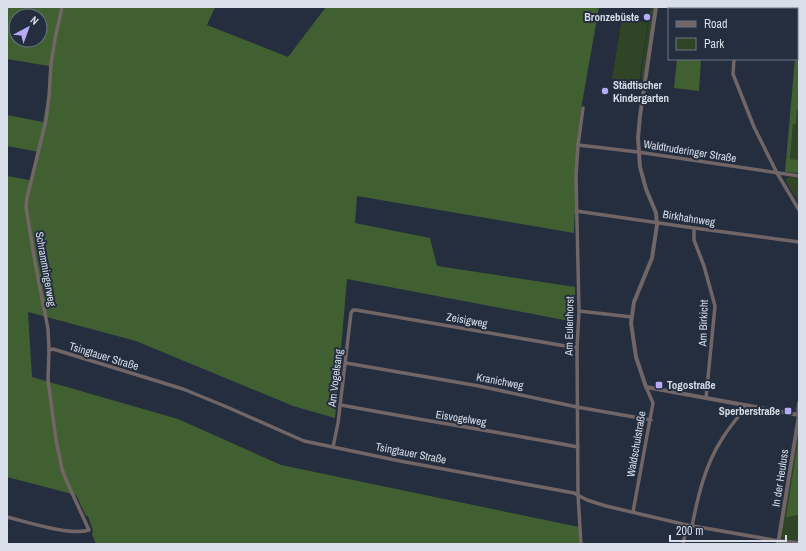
<svg xmlns="http://www.w3.org/2000/svg" width="806" height="551" font-family="'Archivo Narrow',sans-serif">
	<style>
		.green { fill: #2f4525 }
		.forest { fill: #416031; fill-rule: evenodd }
		.lines { fill: none; stroke-linecap: round; stroke-linejoin: round }
		.minor { stroke: #716566; stroke-width: 3.5 }
		.tertiary { stroke: #716566; stroke-width: 4 }
		.poi-dot { fill: #b7abf8; stroke: #242e3f; stroke-width: 1.5 }
		.labels { text-anchor: middle; stroke-width: 4; stroke-linejoin: round; paint-order: stroke }
		.poi-label { font-size: 11px; font-weight: bold; fill: #d8dfea; stroke: #242e3f; text-anchor: end }
		.street-label { font-size: 11px; fill: #d8dfea; stroke: #242e3f }
	</style>
	<rect width="100%" height="100%" fill="#242e3f"/>
	<g class="green">
		<polygon points="651,7 656,7 645,82 642,80 641,75"/>
		<polygon points="622,18 648,23 639,82 612,78"/>
		<polygon points="797,110 799,110 799,160 790,159 793,124 796,124"/>
		<polygon points="789,177 799,178 799,203 786,182 786,179"/>
		<polygon points="799,428 799,541 783,539 781,536"/>
	</g>
	<g class="forest">
		<path d="M7,7h208l-8,18 81,32 38,-50h273l-18,102 -4,36 -3,88 -217,-37 -2,27 75,15 7,28 138,21v35l-228,-43 -12,139 -42,-12 -157,-65 -108,-29 4,65 146,42 103,46 298,62v17h-483l-4,-10 1,-3 -5,-15h-2l-10,-21 -69,-18v-301l22,4 4,-1 6,-27 -32,-6v-31l36,7 5,-28 1,-28 -42,-7zM16,16h24v24h-24z"/>
		<polygon points="799,18 799,110 797,110 796,124 793,124 790,159 799,160 799,173 785,172 795,59 797,59"/>
		<polygon points="677,59 701,59 699,91 674,88"/>
		<polygon points="799,435 799,515 786,517"/>
	</g>
	<g class="lines">
		<g class="minor">
			<polyline points="736,9 737,7"/>
			<polyline points="734,59 733,74 754,127 777,173 799,210"/>
			<polyline points="578,145 638,152 799,176"/>
			<polyline points="576,211 694,228 799,242"/>
			<polyline points="694,228 694,240 704,266 715,306 706,398"/>
			<polyline points="579,311 632,317"/>
			<polyline points="49,350 53,349 183,389 227,407 304,441 400,461 574,493 587,500 606,506 687,525 779,541"/>
			<polyline points="346,363 479,386 577,407 651,420"/>
			<path d="M341,405c79,15 158,27 237,42"/>
			<polyline points="799,415 798,410 799,402"/>
			<polyline points="333,447 338,423 351,313 353,310 356,310 577,348"/>
			<polyline points="633,512 653,403 646,387"/>
			<path d="M7,517c20,5 63,19 82,13l-22,-48 -5,-13 -6,-29 -8,-60 1,-30 -1,-21 -13,-67 -9,-55 1,-9 19,-78 3,-23 2,-33 4,-25 7,-32"/>
			<path d="M692,526c6,-30 13,-61 30,-87 7,-12 16,-21 24,-33"/>
			<polyline points="581,544 578,495 577,348 579,311 576,177 578,145 583,108"/>
			<polyline points="683,544 687,525"/>
		</g>
		<g class="tertiary">
			<polyline points="656,7 640,116 638,138 640,167 646,189 656,213 657,225 652,258 634,302 631,323 636,357 646,387 799,415"/>
			<polyline points="779,541 799,543"/>
			<polyline points="778,544 799,415"/>
		</g>
	</g>
	<g class="poi-dot">
		<circle cx="647" cy="17" r="4"/>
		<circle cx="605" cy="91" r="4"/>
		<rect x="655" y="381" width="8" height="8" rx="2"/>
		<rect x="784" y="407" width="8" height="8" rx="2"/>
	</g>
	<g class="labels">
		<g class="poi-label">
			<text x="639" y="21">Bronzebüste</text>
			<text x="613" y="89" text-anchor="start">Städtischer<tspan x="613" dy="13">Kindergarten</tspan></text>
			<text x="667" y="389" text-anchor="start">Togostraße</text>
			<text x="780" y="415">Sperberstraße</text>
		</g>
		<g class="street-label">
			<text transform="translate(690 151) rotate(9)" y="4">Waldtruderinger Straße</text>
			<text transform="translate(689 218) rotate(9)" y="4">Birkhahnweg</text>
			<text transform="translate(46 269) rotate(80)" y="4">Schrammingerweg</text>
			<text transform="translate(467 320) rotate(10)" y="4">Zeisigweg</text>
			<text transform="translate(703 323) rotate(-88)" y="4">Am Birkicht</text>
			<text transform="translate(569 326) rotate(-89)" y="4">Am Eulenhorst</text>
			<text transform="translate(104 356) rotate(17)" y="4">Tsingtauer Straße</text>
			<text transform="translate(335 378) rotate(-83)" y="4">Am Vogelsang</text>
			<text transform="translate(500 381) rotate(11)" y="4">Kranichweg</text>
			<text transform="translate(461 418) rotate(9)" y="4">Eisvogelweg</text>
			<text transform="translate(636 444) rotate(-80)" y="4">Waldschulstraße</text>
			<text transform="translate(411 453) rotate(11)" y="4">Tsingtauer Straße</text>
			<text transform="translate(780 478) rotate(-81)" y="4">In der Heuluss</text>
		</g>
	</g>
	<rect width="806" height="551" fill="none" stroke="#d8dfea" stroke-width="16"/>
	<rect x="668" y="8" width="130" height="52" fill="#242e3f" stroke="#6c7583"/>
	<rect x="676" y="21" width="20" height="6" fill="#716566" stroke="#6c7583"/>
	<text x="704" y="28" font-size="12" fill="#d8dfea">Road</text>
	<rect x="676" y="38" width="20" height="12" fill="#2f4525" stroke="#6c7583"/>
	<text x="704" y="48" font-size="12" fill="#d8dfea">Park</text>
	<g transform="translate(28 28) rotate(41)"><circle r="19" fill="#242e3f" stroke="#6c7583"/>
	<path d="M0-3L7 15L0 10L-7 15Z" fill="#b7abf8"/>
	<text y="-6" font-size="11" font-weight="bold" text-anchor="middle" fill="#d8dfea">N</text>
	</g>
	<path d="M670 535v6h116v-6" fill="none" stroke="#d8dfea" stroke-width="2"/>
	<text x="676" y="535" font-size="12" fill="#d8dfea" stroke="#242e3f" stroke-width="3" paint-order="stroke">200 m</text>
</svg>
